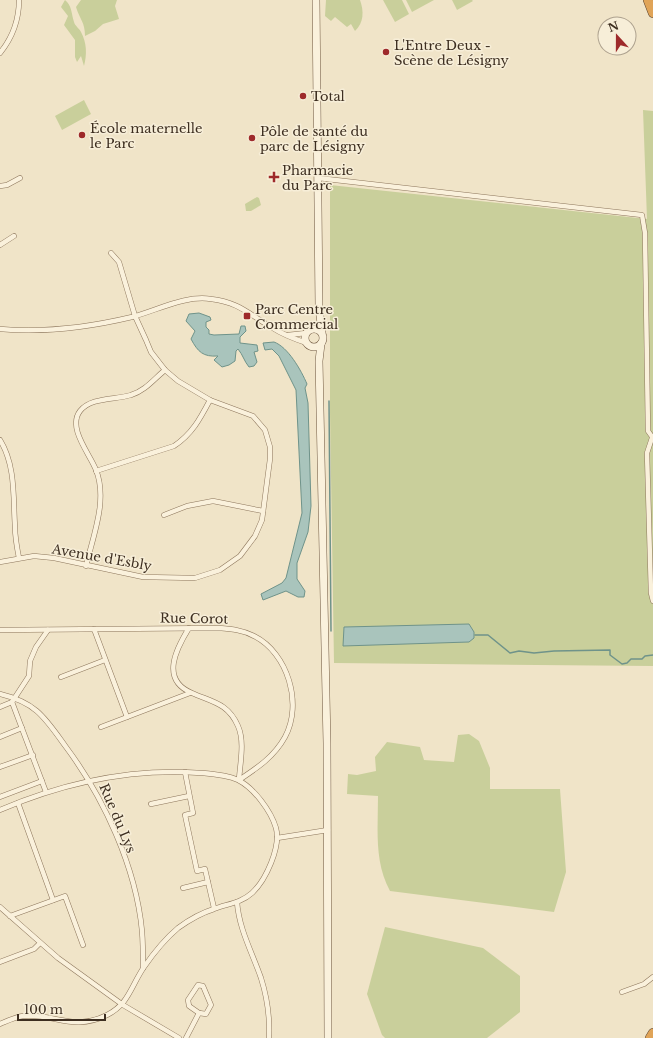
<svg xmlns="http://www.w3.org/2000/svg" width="653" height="1038" font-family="'Libre Baskerville',serif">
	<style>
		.green { fill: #c9cf9b }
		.water { fill: #a9c4bc; stroke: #6f938a }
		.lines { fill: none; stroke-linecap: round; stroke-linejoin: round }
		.stream { stroke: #6f938a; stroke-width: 1.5 }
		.street-casing { stroke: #8d765c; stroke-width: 5.5 }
		.secondary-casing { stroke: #6f573f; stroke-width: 8 }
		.highway-casing { stroke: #5b4430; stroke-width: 10 }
		.street { stroke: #faf1dc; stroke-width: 4.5 }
		.secondary { stroke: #faf1dc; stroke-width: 7 }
		.highway { stroke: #e0a458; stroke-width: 9 }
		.poi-dot { fill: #9e2a2b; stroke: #f7eed8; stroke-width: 1.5 }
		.labels { text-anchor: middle; stroke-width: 3; stroke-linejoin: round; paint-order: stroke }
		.poi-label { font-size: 13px; fill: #3d2e20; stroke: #f7eed8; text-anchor: start }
		.street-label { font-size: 13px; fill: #3d2e20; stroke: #f7eed8 }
	</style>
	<rect width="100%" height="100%" fill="#f0e4c8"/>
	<g class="green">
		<path d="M65,0c7,6 6,12 9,22 1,4 5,6 7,10 6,11 6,23 3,34l-3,-10 -4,6 -2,-5v-17l-11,-15 4,-9 -7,-9z"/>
		<path d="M81,0h36l-2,6 4,13 -16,5 -8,7 -10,5c0,-14 -5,-16 -9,-29z"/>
		<path d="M326,0h34c4,11 4,23 -5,31l-4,-7 -4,3 -12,-10 -4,4 -6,-5z"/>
		<polygon points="383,0 402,0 409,14 395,22"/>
		<polygon points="406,0 434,0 412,12"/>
		<polygon points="452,0 472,0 473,1 457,10"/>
		<polygon points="84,100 91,114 62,130 55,116"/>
		<polygon points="643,110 653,111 653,666 334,663 330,412 330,185 647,219"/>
		<polygon points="257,197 259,198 261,205 251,211 246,211 245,204"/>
		<path d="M469,734l10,7 11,27v21h70l6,83 -12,40 -164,-21c-16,-29 -12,-62 -12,-95l-31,-2 1,-20 9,1 19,-4 -1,-14 12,-15 33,5 4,13 30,2 4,-27z"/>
		<polygon points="385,927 483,948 520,976 520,1012 487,1038 385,1038 382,1035 367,994"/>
	</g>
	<g class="water">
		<path d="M199,313l11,4 1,3 -5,2v5l3,3v4l5,1 25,-1 2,-8h4l1,5 -6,6v6l17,2 1,6 -4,1 3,10 -3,4 -5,1c-5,-6 -6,-12 -11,-18l-2,2 -1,10 -6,4 -7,2 -8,-7 4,-4c-15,1 -20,-4 -27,-17l4,-8 -9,-10 3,-7z"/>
		<path d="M274,342c14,5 27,28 33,42l-2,4 3,15 3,103 -3,26 -11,31v16l8,12 -1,6h-6l-12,-6 -23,9 -2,-6 21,-11 4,-5 16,-65 -6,-123 -17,-34 -7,-7 -7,1 -2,-7z"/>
		<polygon points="469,624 474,632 474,638 469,642 343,646 344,627"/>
	</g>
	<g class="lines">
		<g class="stream">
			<polyline points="329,401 331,631"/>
			<polyline points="475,635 488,635 510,653 519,651 534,653 554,651 610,650 610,655 622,664 627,663 631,659 642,659 645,656 653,655"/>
		</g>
		<defs>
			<g id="street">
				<path d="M0,53c13,-16 19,-32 19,-53"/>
				<polyline points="318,178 642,215 645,233 648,431 653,438"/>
				<polyline points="0,186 7,185 20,178"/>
				<polyline points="0,245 14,236"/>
				<path d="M0,329c44,4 90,-2 132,-12 26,-7 53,-22 79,-18 27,3 38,15 60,28 11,7 23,12 36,16"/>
				<polyline points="288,335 306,333"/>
				<polyline points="652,438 647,453 651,593 653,601"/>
				<path d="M0,440c16,26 13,58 15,87 0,10 2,21 4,31"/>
				<path d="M96,471l78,-25c18,-12 26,-27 36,-46"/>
				<polyline points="164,515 187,506 213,501 263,511"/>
				<polyline points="0,562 34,556 54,558 143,577 195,578 220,570 240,556 255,536 262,520 270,459 270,447 265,430 253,416 210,400 178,381 165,370 151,352 146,340 135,316 119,262 111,253"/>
				<path d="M86,566c7,-30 22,-66 10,-96 -6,-16 -29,-42 -16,-59 11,-14 35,-11 51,-16 14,-4 23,-16 34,-25"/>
				<path d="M189,628c-13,21 -29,52 3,65 20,9 36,10 46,33 7,16 2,37 1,54"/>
				<polyline points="94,629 127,717"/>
				<path d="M0,630l219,-2c12,1 24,2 35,8 34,17 49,68 31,101 -11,20 -28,31 -46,43"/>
				<polyline points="61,677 105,660"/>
				<path d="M0,694c37,9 45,24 66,53 38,51 70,120 76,184 1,12 1,25 1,37"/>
				<polyline points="0,707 12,702"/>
				<polyline points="101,727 190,693"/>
				<polyline points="0,737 22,728"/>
				<polyline points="0,767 33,755"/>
				<polyline points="185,772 193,813 185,815 197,871 205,869 214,908"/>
				<polyline points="46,792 12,702 29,676 30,661 36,647 48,630"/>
				<polyline points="0,797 42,781"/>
				<polyline points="18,803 53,900"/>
				<polyline points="151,804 189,796"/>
				<path d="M0,810c63,-27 132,-42 201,-37 12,1 26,2 37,7 16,8 33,31 38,48 5,19 -10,52 -24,65 -11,10 -25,11 -38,16 -13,4 -25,11 -36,19 -13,11 -25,26 -34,39 -13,19 -15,37 -37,48 -34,17 -53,-2 -84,1 -8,1 -16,5 -23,8"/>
				<polyline points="277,838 328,830"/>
				<polyline points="183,888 208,882"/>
				<path d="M237,902c2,27 15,50 24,76 6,19 9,40 8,60"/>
				<polyline points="0,907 58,958 123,1005 179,1038"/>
				<polyline points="10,916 65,896 83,945"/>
				<polyline points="0,962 34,949 40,943"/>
				<polygon points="198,985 203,986 211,1005 206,1014 199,1013 189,1006 188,1000"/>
				<polyline points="622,992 644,984 653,977"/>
				<polyline points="186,1038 199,1013"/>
			</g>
			<g id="secondary">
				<polyline points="316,0 319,307 322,332"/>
				<circle cx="314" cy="338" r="9"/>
				<polyline points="321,344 319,361 327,743 328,1038"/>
			</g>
			<g id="highway">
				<polyline points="648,0 653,13"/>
				<polyline points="650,1038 653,1033"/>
			</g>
		</defs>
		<use href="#street" class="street-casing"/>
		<use href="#secondary" class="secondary-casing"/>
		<use href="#highway" class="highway-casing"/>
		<use href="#street" class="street"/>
		<use href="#secondary" class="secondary"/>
		<use href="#highway" class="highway"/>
	</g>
	<g class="poi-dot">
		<circle cx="386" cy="52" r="4"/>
		<circle cx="303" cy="96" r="4"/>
		<circle cx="82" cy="135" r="4"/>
		<circle cx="252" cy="138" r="4"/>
		<path d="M272 171h4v4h4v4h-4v4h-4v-4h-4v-4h4z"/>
		<rect x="243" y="312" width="8" height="8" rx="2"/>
	</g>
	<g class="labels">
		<g class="poi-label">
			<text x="394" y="50">L'Entre Deux -<tspan x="394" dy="15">Scène de Lésigny</tspan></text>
			<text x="311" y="101">Total</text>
			<text x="90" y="133">École maternelle<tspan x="90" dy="15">le Parc</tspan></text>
			<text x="260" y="136">Pôle de santé du<tspan x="260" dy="15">parc de Lésigny</tspan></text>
			<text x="282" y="175">Pharmacie<tspan x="282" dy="15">du Parc</tspan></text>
			<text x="255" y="314">Parc Centre<tspan x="255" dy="15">Commercial</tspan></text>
		</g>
		<g class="street-label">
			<text transform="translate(102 557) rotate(10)" y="5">Avenue d'Esbly</text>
			<text transform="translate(194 618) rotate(1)" y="5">Rue Corot</text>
			<text transform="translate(118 818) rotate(67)" y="5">Rue du Lys</text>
		</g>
	</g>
	<g transform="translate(617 36) rotate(339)"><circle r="19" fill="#f7eed8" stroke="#ada18e"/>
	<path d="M0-3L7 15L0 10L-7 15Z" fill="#9e2a2b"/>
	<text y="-6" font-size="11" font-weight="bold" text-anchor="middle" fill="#3d2e20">N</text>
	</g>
	<path d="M18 1014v6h87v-6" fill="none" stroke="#3d2e20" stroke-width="2"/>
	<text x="24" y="1014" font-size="12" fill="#3d2e20" stroke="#f7eed8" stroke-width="3" paint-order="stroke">100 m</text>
</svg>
